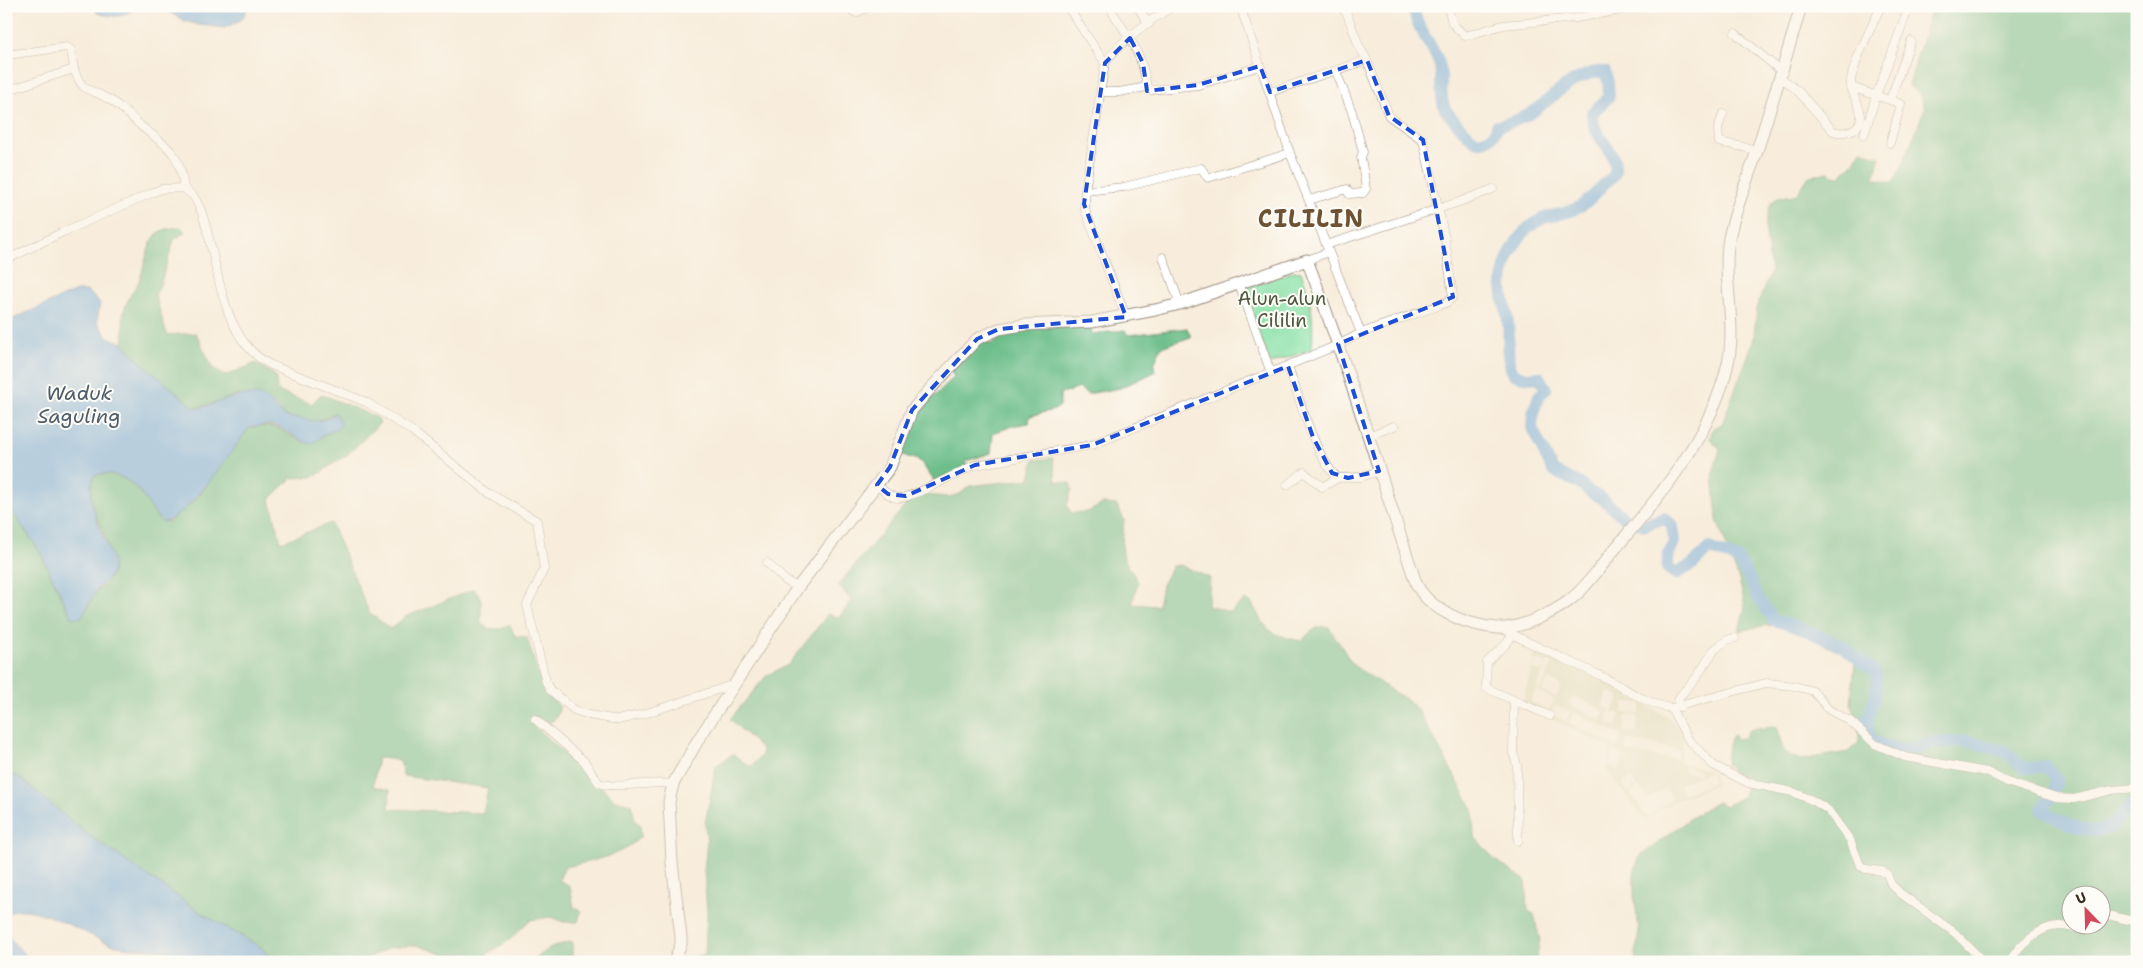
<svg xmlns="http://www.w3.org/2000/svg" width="2143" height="968" font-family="'Shantell Sans',sans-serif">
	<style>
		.built { fill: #e0ddbb; fill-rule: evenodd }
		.green { fill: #87e0a5; stroke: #618562 }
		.forest { fill: #6dbe8a; stroke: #547454; fill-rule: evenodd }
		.water { fill: #6ba9dd; stroke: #536a7e }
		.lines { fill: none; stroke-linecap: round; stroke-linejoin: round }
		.river { stroke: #6ba9dd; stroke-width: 12 }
		.street-casing { stroke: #9a8c7d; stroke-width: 9 }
		.secondary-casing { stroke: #9a8c7d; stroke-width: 13 }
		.street { stroke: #fff; stroke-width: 8 }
		.secondary { stroke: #fff; stroke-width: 11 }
		.marked { fill: none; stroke: #1d4ed8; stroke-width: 4; stroke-dasharray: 10 6; stroke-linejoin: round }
		.labels { text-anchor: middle; stroke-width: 4; stroke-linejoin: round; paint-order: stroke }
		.park-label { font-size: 19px; fill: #4e5840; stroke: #fdfcf7 }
		.water-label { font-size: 20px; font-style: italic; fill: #4e5d6a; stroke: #fdfcf7 }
		.district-label { font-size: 24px; font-weight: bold; letter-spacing: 1px; fill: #6d5234; stroke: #fdfcf7 }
	</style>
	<rect width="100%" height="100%" fill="#fdfcf7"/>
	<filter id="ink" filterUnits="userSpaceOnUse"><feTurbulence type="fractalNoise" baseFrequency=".02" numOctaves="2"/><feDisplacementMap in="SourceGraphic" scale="10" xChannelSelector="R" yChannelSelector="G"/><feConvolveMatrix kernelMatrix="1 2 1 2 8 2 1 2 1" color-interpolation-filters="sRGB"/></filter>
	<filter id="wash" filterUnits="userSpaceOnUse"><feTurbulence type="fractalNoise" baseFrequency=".0096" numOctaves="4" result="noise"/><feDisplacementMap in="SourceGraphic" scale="20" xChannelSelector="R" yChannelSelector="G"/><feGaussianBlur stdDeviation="1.12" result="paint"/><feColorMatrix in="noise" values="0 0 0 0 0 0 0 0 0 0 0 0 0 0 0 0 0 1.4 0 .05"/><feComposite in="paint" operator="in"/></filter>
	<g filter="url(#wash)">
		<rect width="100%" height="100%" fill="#f8eddc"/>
		<path class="built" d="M1535,654l29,8 70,36 35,20 15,17 -5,28 -64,-13 95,20 7,14 -43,17 -29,19 -39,-50 4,-21h3l-91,-45zM1536,659l10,4 -4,9 -10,-4zM1548,661l5,2 -13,27 -4,-2zM1548,679l13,7 -5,12 -14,-7zM1536,690l19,10 -6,11 -19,-10zM1609,691l11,6 -8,15 -10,-6zM1574,696l31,15 -4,9 -31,-16zM1624,702l17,1 -1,11 -17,-1zM1555,705l15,7 -4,9 -15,-7zM1573,712l49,23 -5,12 -49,-24zM1608,712l11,1 -1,13 -11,-1zM1625,716h13l-1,17 -13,-1zM1627,740l52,9 -2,11 -52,-9zM1614,752l10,4 -5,13 -10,-4zM1684,766l16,4 -1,5 -16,-3zM1710,772l3,11 -30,11 -4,-10zM1631,778l5,7 -8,7 -6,-8zM1638,786l11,13 17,-11 7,11 -26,18 -17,-24z"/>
		<path class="green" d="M1294,271l7,1c11,27 13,48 11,77l-42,15 -26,-75z"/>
		<g class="forest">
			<path d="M1932,6h205v956h-502l4,-33 -5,-33v-22l5,-17 49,-37 29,-18 9,4 19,-11 1,-17 -13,-5 -7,-10 2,-19 6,-10 2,5 8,-1 4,-7 8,-3 20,-1 8,25 16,8 48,-8 11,-10 -1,-21 -7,-17 4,-43 -15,-11 -12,-3 -9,-7 -25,-11 -14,-4 -18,1 -23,5 6,-25 -6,-26 -22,-60 -4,-47 7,-24 -10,-10 3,-11 9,-4 31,-82 5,-40 13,-30 -6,-45 4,-19 3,-6 6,-4 19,-4 12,-18 20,-4 4,4h7l14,-14 7,-12 19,7 -6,21 19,5 10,-19 22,-56 -6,-15 -10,-7zM2070,896h30v30h-30z"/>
			<path d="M181,227l4,5 -11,8 -14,45 -5,10 12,40 29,-2 16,34 12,9 32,-13 20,13 1,15 35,13 9,-10 57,24 2,5 -32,31 -31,21 -6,2 -19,1 -22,21 11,43 50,-19 38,89 21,17 15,-12 69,-28 7,10v24l8,6h11l10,-4 5,11 12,1c9,30 12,46 33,70l-4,11 -6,5 -14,-6 -5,7 43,37 41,39 17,4 3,17 5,3 1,12c-20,21 -49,25 -76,31l-6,13 11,6 4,21 7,4 -3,11h-15l-12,-5 -21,3 -19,19 -36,23 -14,-2 -45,-15 -27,3 -30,14 -88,-2 -9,-12 -59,-34 -119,-82 -64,-54 -14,-6v-269l33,47 29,62 18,-1 9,-18 10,-9 7,-10c-2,-10 -2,-22 -5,-32 -7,-21 -24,-45 -12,-67 31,-7 49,19 62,43l12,4 28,-24 52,-70c19,-3 24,-3 41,7 4,2 9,6 14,7 12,2 22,-9 32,-12l-1,-17 -19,9 -18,-4h-8l-6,-2 -9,-11 -39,-10 -20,8 -21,5 -56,-47 -16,-18c1,-9 0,-18 0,-26 1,-13 8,-22 14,-32 8,-15 8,-37 19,-50 5,-7 18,-7 25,-8zM378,758l22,2 3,16 85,12 -5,25 -94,-4 1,-19 -17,-4z"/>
			<path d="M1090,325l2,9 33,-4 3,5 59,-7 4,9 -30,10 -7,18 1,7 -35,16 -33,6 -8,-6 -19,6v12l-6,4 -24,6 -1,7 -13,2 -23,8 -2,20 -25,8 1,11 -32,10 -15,-21 -17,-6c0,-33 30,-57 51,-78l-3,-6 29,-31 11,4 8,-4 -1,-7 16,-4z"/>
			<path d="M1053,458l3,23 14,2 2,6 -5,16 4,8 17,-1 14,-8 15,1 7,15 -2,26 2,13 14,23 -6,22 26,2 4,-21 10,-19 8,-1 30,13 -2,28 22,6 15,-12 6,2c16,29 17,32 50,39 9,-8 15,-17 28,-14l24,38 42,28 12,6 12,13 54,97 1,27 20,23 32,22 2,30 6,3 6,26 -4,22h-846v-4l15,-4 2,-41 -3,-42 3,-30 -2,-17 11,-58 17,-12 17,13 12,-12v-6l-32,-30 37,-44 21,-10 40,-51 11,3 13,-16 -14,-16 77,-91 33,3 12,-3 9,-8 61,-7 4,-19z"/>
			<polygon points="572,941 573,962 531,962 550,948"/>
		</g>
		<g class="water">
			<path d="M93,6h49c-21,10 -22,13 -45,7z"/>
			<polygon points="158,6 249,6 242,19 225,28 199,25 185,21"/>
			<path d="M76,291h11l13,12 -3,19 11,15 15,6 16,18 56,47c23,-2 35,-15 60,-13 15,1 18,14 30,21 5,3 9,1 15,2 17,4 20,5 36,-5l5,11 -4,6 -10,3 -15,11c-15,-3 -27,-17 -42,-19 -7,0 -14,2 -21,3 -16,21 -62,92 -87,94 -5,-4 -8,-10 -12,-16 -12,-20 -30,-37 -55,-31 -13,23 10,62 18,85 1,21 -11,20 -19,35 -5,7 -8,15 -12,22l-10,1 -33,-68 -33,-47v-181z"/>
			<path d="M6,772l14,6 64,54 119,82 59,34 9,12 20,2h-103c-24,-17 -44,-11 -71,-16 -23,-5 -93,-53 -111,-30z"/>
			<polygon points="6,930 12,941 32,962 6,962"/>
		</g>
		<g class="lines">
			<path class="river" d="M1414,6c-1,18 20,41 25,57 5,15 -1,31 6,46 5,8 24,28 32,33 11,-2 17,-4 20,-16 13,-3 26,-7 37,-15 18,-13 47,-43 71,-39l3,10 1,15 -17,16c1,5 1,11 3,15 6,15 23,26 20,44 -1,7 -8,8 -12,13 -12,14 -21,23 -39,28 -7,2 -16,3 -22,6 -23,10 -39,41 -40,66 0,12 5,25 6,37 2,20 -3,32 5,52l14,4 12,-1 7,12 -7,7 -6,17 -1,15 21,43 26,12 12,10 9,4 28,24 17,4 19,-7 8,7 2,17 -5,11 -2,15 9,6 17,-10 16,-16 29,11 14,25 4,11 18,25 31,10 37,16 34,27c0,6 1,14 0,20 -3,20 -14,21 -6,45l14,9 23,2 11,-1 10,-5 39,-2 35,9 21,17 6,1 17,-2 11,14 -6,16 -9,13c16,12 51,30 70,17 10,-7 13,-19 25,-25"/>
		</g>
	</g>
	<g filter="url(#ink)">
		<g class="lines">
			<defs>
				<g id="street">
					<polyline points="845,6 856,13 871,6"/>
					<polyline points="1067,6 1105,63"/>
					<polyline points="1137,6 1149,24"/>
					<polyline points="1341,6 1347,14 1359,46 1367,60 1389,116 1423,140 1445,239 1453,297 1446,303 1361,333"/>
					<polyline points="1448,6 1452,23 1465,36 1503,25 1576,18 1644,6"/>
					<path d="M1113,13c17,25 30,43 34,74"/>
					<polyline points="1735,33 1782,72"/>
					<polyline points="6,55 67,47 71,50 74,69"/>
					<path d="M1780,77l17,13 36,41c8,3 24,1 27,-9 5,-12 -10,-27 -9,-40 0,-15 23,-60 30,-76"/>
					<polyline points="1851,87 1901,104 1890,143"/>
					<path d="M6,91l68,-22c9,26 16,18 36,31 11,6 20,16 30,25 27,23 39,23 44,63"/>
					<polyline points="1101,92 1119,92 1147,87 1151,90 1198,85 1260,66"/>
					<polyline points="1270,92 1367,60"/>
					<polyline points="1890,100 1911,41"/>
					<polyline points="1723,114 1718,128 1719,142 1757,150"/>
					<polyline points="1864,135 1876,96 1907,12"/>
					<polyline points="1085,191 1124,187 1201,168 1208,178 1290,153"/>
					<polyline points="1309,200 1347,189 1349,194 1363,193 1366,189 1361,157 1363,152 1352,112 1336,71"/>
					<polyline points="1326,245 1459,202 1493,189"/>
					<polyline points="1163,257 1180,304"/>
					<path d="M6,260l57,-28 84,-37 14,-6 23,-1 10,9 6,11c20,51 17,130 71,157l95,37 46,29 77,62 48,28 7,48 -17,36 19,77 4,8 24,20 15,5 29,5 26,-6 91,-30"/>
					<polyline points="1307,260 1329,252"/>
					<polyline points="1239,284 1271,373"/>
					<path d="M1126,317l-41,-107v-19l20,-128c15,-22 47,-44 69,-57"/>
					<path d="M1288,366c10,28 28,95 50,112"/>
					<polyline points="1368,436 1394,426"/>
					<path d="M877,485c6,5 12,12 20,13 16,1 61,-27 78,-33l117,-20 246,-100 23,-12 -71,-180 -50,-147"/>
					<path d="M1287,485l17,-13c6,6 12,9 18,15l16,-9 23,-1 18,-6"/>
					<polyline points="767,563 786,581 798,587"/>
					<path d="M1503,629c32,18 65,31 98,47 23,11 44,28 70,32l17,31 25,26 35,18 45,9 21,9 14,9 22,30 10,25 5,4 17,2 5,3 4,10 9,9 55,40 29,29"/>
					<polyline points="1513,634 1507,643 1487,662 1486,688 1550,716"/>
					<polyline points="1514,701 1513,753 1517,765 1518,841"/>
					<polyline points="1680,707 1678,700 1680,696 1696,678 1715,649 1727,640 1735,638"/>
					<polyline points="1671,708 1766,683 1795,686 1813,691 1829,710 1850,721 1875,744 1905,757 1987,772 2007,782 2056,798 2074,799 2112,790 2137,788"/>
					<path d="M535,719l49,42 15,22c20,7 51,-3 74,1"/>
					<polyline points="2100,918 2112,916 2137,922"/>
					<path d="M2010,962c8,-18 31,-36 50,-36 12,0 21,6 31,0"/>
				</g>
				<path id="secondary" d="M674,962l7,-18v-7l-9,-74 -3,-61 4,-18 25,-44 100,-153 92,-120 22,-57 20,-23 45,-48 22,-10 25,-4 68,-3 63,-12 25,-6 127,-44c41,106 73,215 109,323 13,28 51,42 81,45 21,2 56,-15 73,-28 17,-13 30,-33 44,-50 47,-55 98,-115 114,-187 9,-41 -6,-84 1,-125 6,-29 18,-57 27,-84 15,-49 31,-98 45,-148"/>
			</defs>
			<use href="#street" class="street-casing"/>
			<use href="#secondary" class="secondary-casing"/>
			<use href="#street" class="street"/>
			<use href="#secondary" class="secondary"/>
		</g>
	</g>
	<path d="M0 0H2143V968H0ZM1130,38l13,25 4,28 51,-6 62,-19 10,26 97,-32 22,56 34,24 30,157 -115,47 41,127 -31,7 -16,-5 -19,-36 -25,-71 -196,79 -117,20 -69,31 -18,-2 -11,-9 13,-18 22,-57 65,-71 22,-10 127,-12 -42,-113 21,-141z" fill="#f8eddc" fill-opacity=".55" fill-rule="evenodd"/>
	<path class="marked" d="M1130,38l13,25 4,28 51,-6 62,-19 10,26 97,-32 22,56 34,24 30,157 -115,47 41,127 -31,7 -16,-5 -19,-36 -25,-71 -196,79 -117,20 -69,31 -18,-2 -11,-9 13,-18 22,-57 65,-71 22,-10 127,-12 -42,-113 21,-141z"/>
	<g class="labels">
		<g class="park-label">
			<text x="1282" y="305">Alun-alun<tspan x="1282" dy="22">Cililin</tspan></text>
		</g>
		<g class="water-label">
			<text x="79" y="400">Waduk<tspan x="79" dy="23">Saguling</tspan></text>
		</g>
		<g class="district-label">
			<text x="1311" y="227">CILILIN</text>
		</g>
	</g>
	<rect width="2143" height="968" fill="none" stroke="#fdfcf7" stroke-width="25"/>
	<g transform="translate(2086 910) rotate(337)"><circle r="24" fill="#fdfcf7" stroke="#afa8a0"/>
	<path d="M0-4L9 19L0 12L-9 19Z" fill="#d1495b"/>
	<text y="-8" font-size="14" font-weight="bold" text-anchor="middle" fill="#3b2a1e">U</text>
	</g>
</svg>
